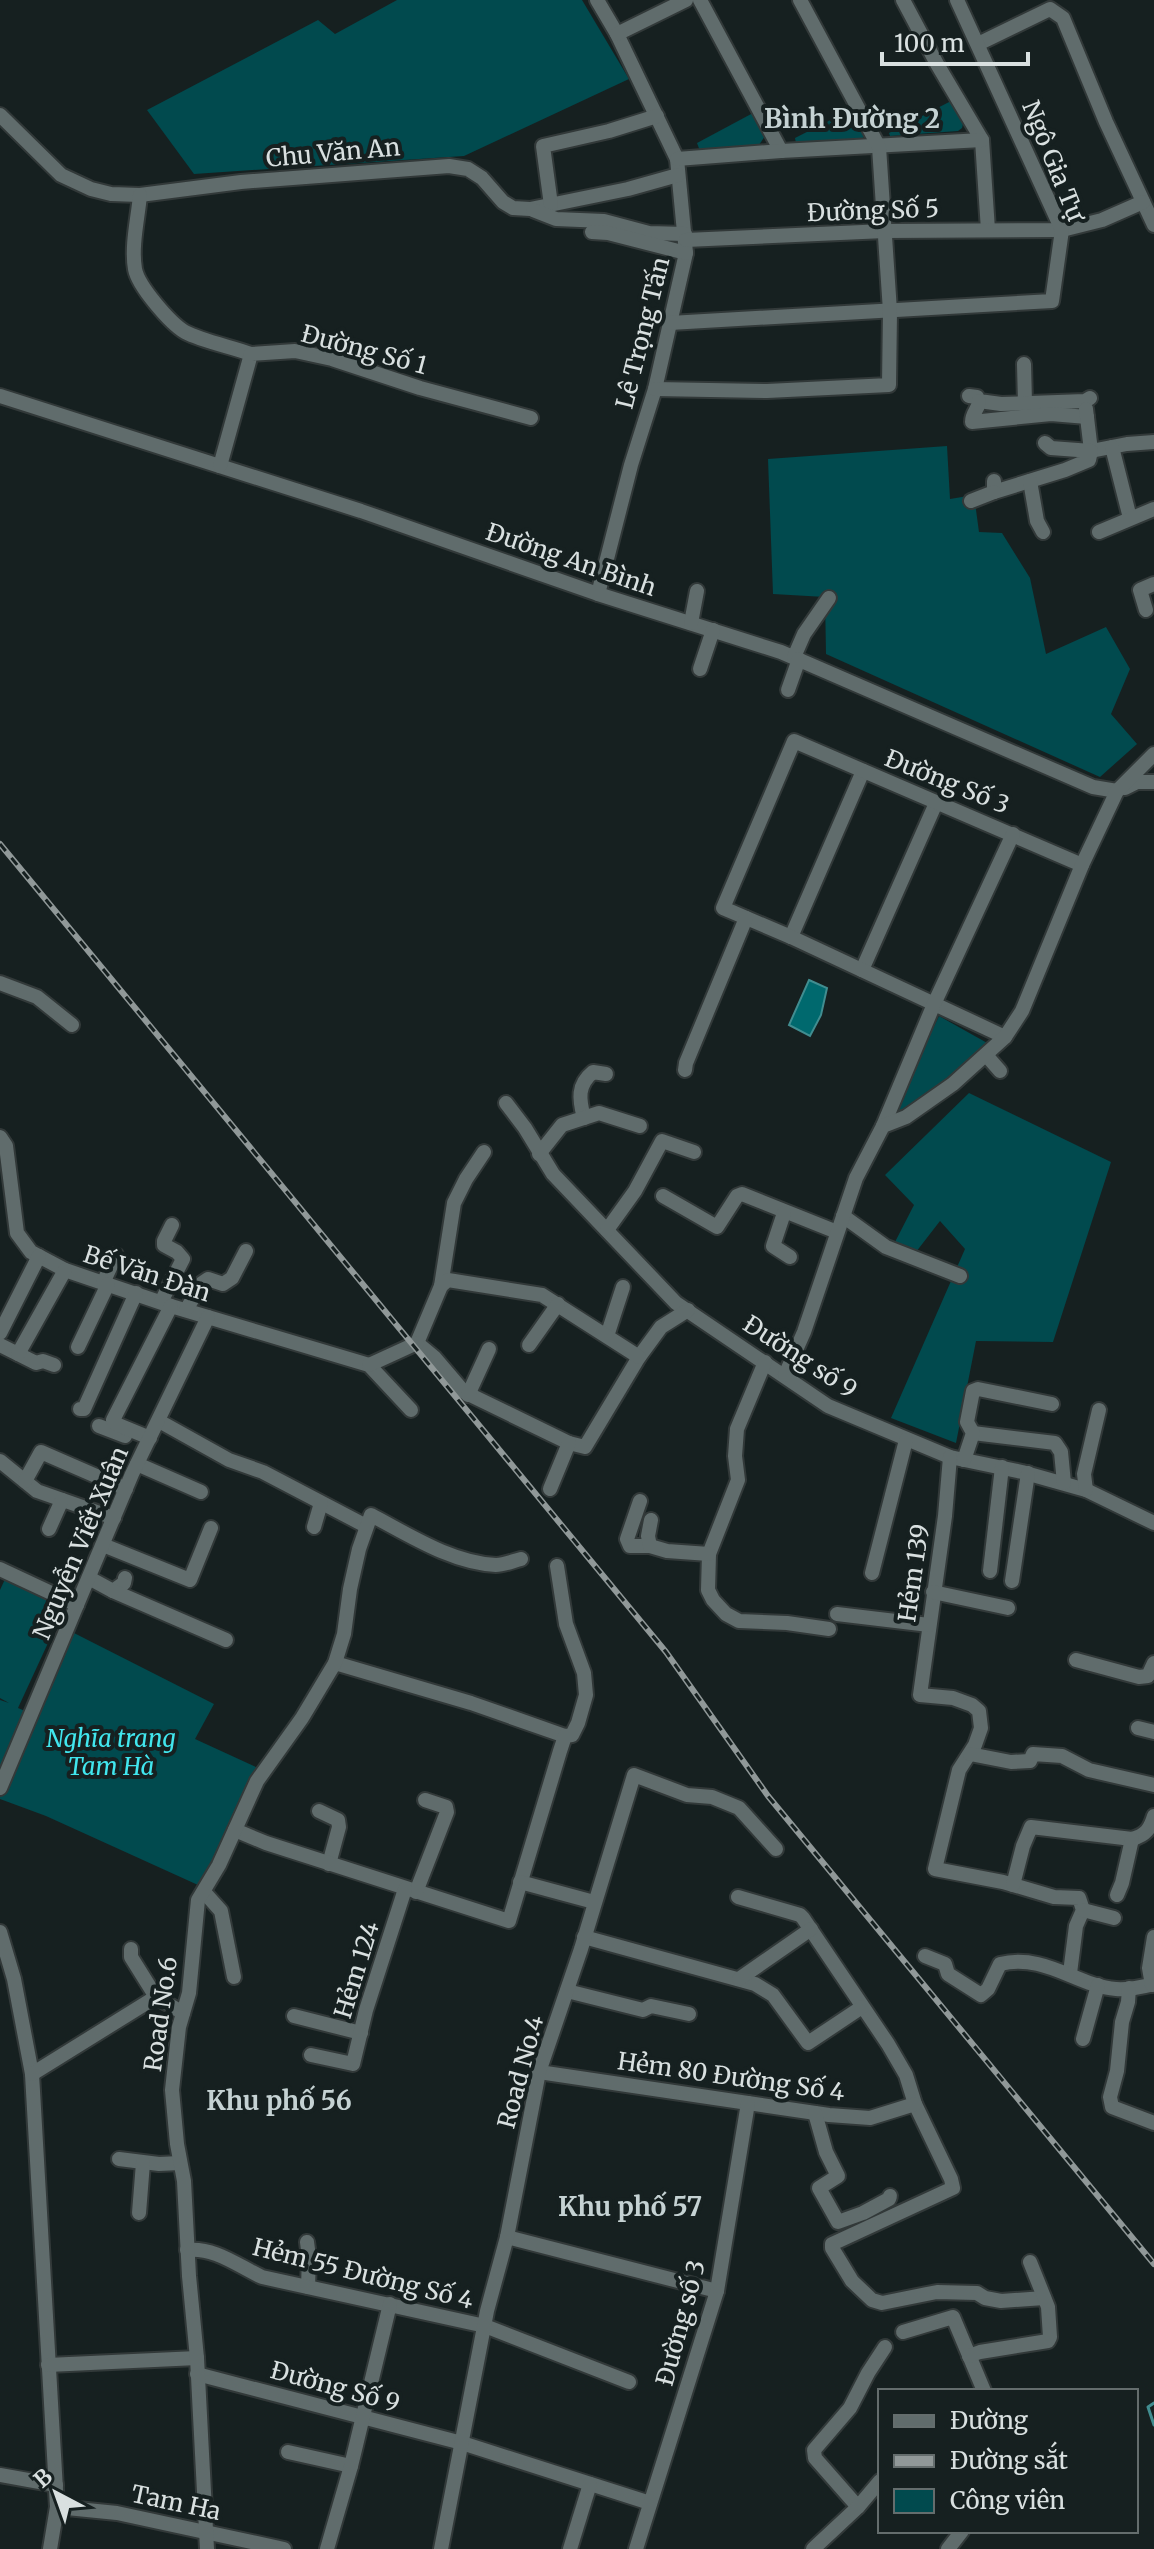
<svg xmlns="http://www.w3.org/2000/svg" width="1154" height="2549" font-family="Merriweather,serif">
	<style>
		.green { fill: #014a4e }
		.water { fill: #00696e; stroke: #418d90; stroke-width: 2 }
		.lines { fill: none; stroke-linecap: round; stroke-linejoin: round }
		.stream { stroke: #418d90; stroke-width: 3 }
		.minor-casing { stroke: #323939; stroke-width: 18 }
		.minor { stroke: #606c6c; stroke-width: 14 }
		.rail-casing { stroke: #909898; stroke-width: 6 }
		.rail { stroke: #162020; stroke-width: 3; stroke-dasharray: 9; stroke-linecap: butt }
		.labels { text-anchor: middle; stroke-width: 8; stroke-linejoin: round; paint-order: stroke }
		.street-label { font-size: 24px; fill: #d9e0e0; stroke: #162020 }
		.park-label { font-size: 24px; font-style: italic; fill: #41e6ee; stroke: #162020 }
		.neighbourhood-label { font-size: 26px; font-weight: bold; fill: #c5d2d3; stroke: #162020 }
	</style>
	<rect width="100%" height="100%" fill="#162020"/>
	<g class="green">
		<polygon points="397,0 582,0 629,79 464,156 194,174 147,110 318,20 335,34"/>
		<polygon points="951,101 963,124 962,128 958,131 890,136 889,133"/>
		<polygon points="854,108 867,133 862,139 796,143 795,138"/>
		<polygon points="753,113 765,136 759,145 700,151 697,143"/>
		<polygon points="947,446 950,499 974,495 979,532 1002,533 1030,578 1046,654 1106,627 1130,669 1111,714 1137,744 1100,777 826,654 825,597 773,594 768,459"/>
		<polygon points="939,1016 989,1044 942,1087 890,1118"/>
		<polygon points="969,1093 1111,1162 1053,1342 976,1341 956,1443 891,1418 965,1249 940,1221 916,1252 895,1242 914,1205 885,1175"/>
		<polygon points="6,1577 66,1604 18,1708 35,1715 74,1633 214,1704 195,1739 258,1768 204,1883 198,1885 46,1816 0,1799 0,1700 9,1703 0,1698 0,1590"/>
	</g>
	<polygon class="water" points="809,980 827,988 821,1015 810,1036 789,1025"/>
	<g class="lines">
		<polyline class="stream" points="1154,2403 1148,2407 1154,2425"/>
		<defs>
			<g id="minor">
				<polyline points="597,0 617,34 677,159 686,253 655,389 631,465 598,594"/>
				<polyline points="700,0 781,151"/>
				<polyline points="903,0 937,64 982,140 988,230"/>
				<polyline points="617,34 686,0"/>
				<polyline points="978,44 1050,9 1063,18 1106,122 1154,225"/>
				<polyline points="0,115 61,175 91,189 111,194 140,195 241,182 449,166 468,169 482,178 503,202 513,208 530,209 628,189 678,175"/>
				<polyline points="677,159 781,151 982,140"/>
				<path d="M140,195c-2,23 -9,51 -5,74 3,17 35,54 50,63 17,9 47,15 66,22"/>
				<polyline points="551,205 543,146 609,131 657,116"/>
				<polyline points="533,210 556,219 604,221 649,233 685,234"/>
				<polyline points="592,232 608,233 686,253"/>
				<polyline points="686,240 885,231 1062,230 1102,220 1143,202"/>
				<polyline points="670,323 1052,301 1062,230 957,0"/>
				<polyline points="1024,364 1025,403"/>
				<polyline points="655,389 767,391 889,385 890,311 879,147 800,0"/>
				<polyline points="0,396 361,511 598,594 781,652 1093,787 1117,791"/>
				<polyline points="969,396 977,397 979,401 1001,404 1085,401 1090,398"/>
				<path d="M979,401c0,8 -7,11 -7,21l79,-8 36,3"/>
				<polyline points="1086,409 1091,451 1127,444 1154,442"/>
				<polyline points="1112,447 1130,518"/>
				<polyline points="220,466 251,354 295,351 332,359 420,388 531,418"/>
				<polyline points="994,481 994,492 1065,470 1089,460 1091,451 1051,448 1045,443"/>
				<polyline points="1030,481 1037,521 1043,532"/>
				<polyline points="971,501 994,492"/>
				<polyline points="1099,532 1154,509"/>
				<polyline points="1146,610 1140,590 1154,584"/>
				<polyline points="691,623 697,591"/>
				<polyline points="794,657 804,634 829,598"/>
				<polyline points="700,669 713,630"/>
				<polyline points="788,690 799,659"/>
				<polyline points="1125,788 1137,782 1154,782"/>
				<polyline points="791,937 863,771"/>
				<polyline points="862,970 936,803"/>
				<polyline points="0,983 37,997 72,1025"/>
				<polyline points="1005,1037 791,937 723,908 794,741 1082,865"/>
				<polyline points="986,1055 1000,1071"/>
				<polyline points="685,1070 686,1063 746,918"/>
				<polyline points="506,1103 525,1128 553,1174 676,1303 828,1406 950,1457 1022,1472 1086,1490 1154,1523"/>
				<path d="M584,1118c-5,-19 -7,-33 9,-46l13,2"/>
				<polyline points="883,1126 934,1004 1013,834"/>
				<polyline points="0,1137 6,1146 17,1233 31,1252 65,1270 171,1306 369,1365 411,1410"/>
				<polyline points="539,1154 562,1125 599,1113 640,1126"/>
				<polyline points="663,1196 717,1227 737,1196 742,1194 837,1232"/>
				<polyline points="784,1213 773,1246 790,1257"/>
				<polyline points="843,1216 886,1247 960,1276"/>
				<polyline points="607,1230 635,1191 662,1141 694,1152"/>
				<polyline points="103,1283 116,1255"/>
				<polyline points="441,1286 454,1203 466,1179 484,1152"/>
				<polyline points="161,1302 183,1259 177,1252 164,1245 164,1241 172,1225"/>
				<polyline points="186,1310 202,1283 208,1279 223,1284 232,1278 246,1251"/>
				<polyline points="0,1333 39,1256"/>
				<polyline points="607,1336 623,1287"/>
				<polyline points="417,1343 435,1358 464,1392 569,1443 585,1447 639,1357 661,1327 688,1310"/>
				<polyline points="417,1343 441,1286 448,1280 542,1295 639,1357"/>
				<polyline points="0,1345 36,1363 43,1361 54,1365"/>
				<polyline points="529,1345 558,1304"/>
				<polyline points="78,1347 108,1284"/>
				<polyline points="18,1354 65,1270"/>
				<polyline points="765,1362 737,1429 735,1456 738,1480 709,1554 708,1590 713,1600 726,1614 739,1621 787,1623 829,1629"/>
				<polyline points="369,1365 417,1343"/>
				<polyline points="785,1375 804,1332 856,1178 883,1126 906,1117 953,1084 1005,1037 1022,1011 1082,865 1117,791 1154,754"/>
				<polyline points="468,1395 489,1349"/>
				<polyline points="80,1409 84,1409 136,1293"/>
				<polyline points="159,1421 229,1460 263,1472 366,1526"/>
				<polyline points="99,1426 125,1436"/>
				<polyline points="973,1433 1055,1443 1061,1452 1064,1483"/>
				<polyline points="150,1438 116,1424 113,1420 171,1306"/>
				<polyline points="950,1457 945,1516 920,1695 953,1698 972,1705 979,1711 981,1728 975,1745 959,1770 935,1869 1003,1882 1054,1897 1079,1898 1083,1910 1076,1926 1070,1973"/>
				<polyline points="964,1460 973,1433 967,1422 973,1391 978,1389 1052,1404"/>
				<polyline points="0,1461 37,1491 114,1518"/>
				<polyline points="137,1464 201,1492"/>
				<polyline points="25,1481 41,1452 126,1489"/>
				<polyline points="550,1489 569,1443"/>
				<polyline points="1086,1490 1084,1474 1099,1410"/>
				<polyline points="640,1501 627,1539 630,1546 650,1546"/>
				<polyline points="651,1520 648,1536 650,1546 667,1551 709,1554"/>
				<polyline points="314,1527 321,1503"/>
				<polyline points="49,1529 62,1500"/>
				<polyline points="103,1545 190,1580 211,1528"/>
				<polyline points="0,1569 77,1605"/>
				<polyline points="990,1571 1002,1467"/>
				<polyline points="872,1573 906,1440"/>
				<polyline points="89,1578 113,1591 124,1583 125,1578"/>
				<polyline points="1012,1581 1028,1473"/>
				<polyline points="113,1591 226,1640"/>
				<polyline points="933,1592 1008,1608"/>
				<polyline points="837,1614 929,1625"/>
				<polyline points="1076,1660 1139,1677 1148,1676 1154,1663"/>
				<polyline points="335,1663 471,1703 565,1736"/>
				<polyline points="1138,1728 1154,1732"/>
				<polyline points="970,1754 1011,1762 1030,1761 1033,1754 1062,1756 1089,1770 1154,1785"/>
				<polyline points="0,1788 132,1474 208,1317"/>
				<polyline points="319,1811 338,1820 339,1827 329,1864"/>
				<polyline points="235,1830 266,1843 509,1921 560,1751 565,1736 572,1735 578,1723 586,1695 584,1673 566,1624 557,1566"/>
				<polyline points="520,1882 594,1902"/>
				<path d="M1013,1885l10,-39 8,-19 101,12c14,-4 18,-10 22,-23"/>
				<polyline points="204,1892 221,1911 234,1977"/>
				<polyline points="416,1892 447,1812 446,1807 425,1800"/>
				<polyline points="1117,1895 1122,1883 1132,1839"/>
				<polyline points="738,1897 800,1915 803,1918 888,2044 906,2075 915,2104 951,2179 953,2188 832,2244 832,2248 852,2281 872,2300 882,2303 937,2292 977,2293 985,2298 1001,2301 1044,2298"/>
				<polyline points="1083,1910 1114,1918"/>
				<polyline points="0,1932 14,1979 32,2074 57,2507 50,2549"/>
				<polyline points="584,1937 755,1984 773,1995 808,2043 862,2007"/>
				<polyline points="131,1949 131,1957 156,1997"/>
				<path d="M925,1956l20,8 3,10 33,21 7,-6 12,-25c45,-11 77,22 116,25 12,1 26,-2 38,-5"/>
				<polyline points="739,1979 811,1929"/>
				<polyline points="1152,1985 1149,1968 1154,1937"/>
				<polyline points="1129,1988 1128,2002 1122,2022 1117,2071 1110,2097 1112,2107 1154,2123"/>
				<polyline points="567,1991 643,2010 651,2006 689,2014"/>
				<polyline points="294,2016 361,2033"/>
				<polyline points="1083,2039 1098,1985"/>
				<polyline points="311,2055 353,2064 366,2010 405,1889"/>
				<polyline points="539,2072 829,2115 870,2118 915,2104"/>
				<polyline points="32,2074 156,1997 183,2013"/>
				<polyline points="815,2113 826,2152 838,2176 819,2188 838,2222 863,2213 889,2199 890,2196"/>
				<polyline points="119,2159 159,2164 180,2163"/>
				<polyline points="139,2213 143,2163"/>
				<polyline points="507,2237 717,2291"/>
				<polyline points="307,2242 309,2257 308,2287"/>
				<path d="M187,2250c28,-3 51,16 75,27l223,49 144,56"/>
				<polyline points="903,2332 953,2317 984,2391"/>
				<polyline points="969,2356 980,2352 1048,2341 1050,2337 1048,2307 1030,2262"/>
				<polyline points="48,2365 197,2358"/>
				<polyline points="197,2374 462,2443 650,2503"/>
				<polyline points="288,2452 351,2466"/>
				<polyline points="0,2475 56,2485"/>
				<polyline points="57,2507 117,2513 284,2549"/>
				<polyline points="858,2507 815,2458 814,2450 850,2408 868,2373 885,2347"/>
				<path d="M207,2549l-10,-191 -8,-82 -5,-95 -7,-37 -5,-54 7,-63 10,-34 8,-83 1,-10 21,-35 38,-84 45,-63 33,-55 9,-29 6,-45 9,-40 12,-34c38,20 81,48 125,50 8,0 17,-4 25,-6"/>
				<polyline points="327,2549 351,2466 390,2304"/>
				<polyline points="441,2549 487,2311 507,2237 539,2072 581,1949 634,1775 687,1795 712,1797 739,1808 776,1849"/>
				<polyline points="570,2549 590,2484"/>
				<polyline points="636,2549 717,2291 748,2103"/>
				<polyline points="813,2549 858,2507 880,2481"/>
				<polyline points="948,2549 962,2531"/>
			</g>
		</defs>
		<use href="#minor" class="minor-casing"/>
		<use href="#minor" class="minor"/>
		<defs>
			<polyline id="rail" points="0,844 666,1652 768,1796 1154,2264"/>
		</defs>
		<use href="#rail" class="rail-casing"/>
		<use href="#rail" class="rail"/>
	</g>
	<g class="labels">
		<g class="street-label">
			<text transform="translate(333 153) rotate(-5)" y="8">Chu Văn An</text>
			<text transform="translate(1053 161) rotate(68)" y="8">Ngô Gia Tự</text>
			<text transform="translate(873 211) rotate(-2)" y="8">Đường Số 5</text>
			<text transform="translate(643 333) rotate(-76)" y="8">Lê Trọng Tấn</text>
			<text transform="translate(364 350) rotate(15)" y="8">Đường Số 1</text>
			<text transform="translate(571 560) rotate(19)" y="8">Đường An Bình</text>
			<text transform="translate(947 782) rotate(22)" y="8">Đường Số 3</text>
			<text transform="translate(147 1274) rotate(18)" y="8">Bế Văn Đàn</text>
			<text transform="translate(800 1357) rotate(33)" y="8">Đường số 9</text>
			<text transform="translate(81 1543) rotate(-67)" y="8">Nguyễn Viết Xuân</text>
			<text transform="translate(914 1573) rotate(-82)" y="8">Hẻm 139</text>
			<text transform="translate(357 1970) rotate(-73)" y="8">Hẻm 124</text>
			<text transform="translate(161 2014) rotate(-82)" y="8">Road No.6</text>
			<text transform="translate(521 2072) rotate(-75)" y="8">Road No.4</text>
			<text transform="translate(731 2077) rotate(8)" y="8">Hẻm 80 Đường Số 4</text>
			<text transform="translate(363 2274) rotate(14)" y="8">Hẻm 55 Đường Số 4</text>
			<text transform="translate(681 2323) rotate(-75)" y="8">Đường số 3</text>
			<text transform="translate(335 2387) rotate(15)" y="8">Đường Số 9</text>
			<text transform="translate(176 2503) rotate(12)" y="8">Tam Ha</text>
		</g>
		<g class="park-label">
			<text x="111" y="1747">Nghĩa trang<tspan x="111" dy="28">Tam Hà</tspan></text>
		</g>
		<g class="neighbourhood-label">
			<text x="852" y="128">Bình Đường 2</text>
			<text x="279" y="2110">Khu phố 56</text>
			<text x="630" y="2216">Khu phố 57</text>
		</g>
	</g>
	<rect x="878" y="2389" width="260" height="144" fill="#162020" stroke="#646d6d" stroke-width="2"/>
	<rect x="894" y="2415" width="40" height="12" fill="#606c6c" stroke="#646d6d" stroke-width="2"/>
	<text x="950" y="2429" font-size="24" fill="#d9e0e0">Đường</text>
	<rect x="894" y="2455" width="40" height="12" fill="#909898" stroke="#646d6d" stroke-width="2"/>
	<text x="950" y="2469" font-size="24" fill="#d9e0e0">Đường sắt</text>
	<rect x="894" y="2489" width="40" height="24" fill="#014a4e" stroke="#646d6d" stroke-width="2"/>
	<text x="950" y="2509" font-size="24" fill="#d9e0e0">Công viên</text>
	<g transform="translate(56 2493) rotate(319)" stroke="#162020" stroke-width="6" paint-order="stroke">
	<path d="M0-6L14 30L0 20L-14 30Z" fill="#d9e0e0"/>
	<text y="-12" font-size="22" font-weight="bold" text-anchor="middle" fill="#d9e0e0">B</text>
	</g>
	<path d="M882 52v12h146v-12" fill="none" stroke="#d9e0e0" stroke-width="4"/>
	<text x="894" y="52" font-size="24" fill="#d9e0e0" stroke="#162020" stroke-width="6" paint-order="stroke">100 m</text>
</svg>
